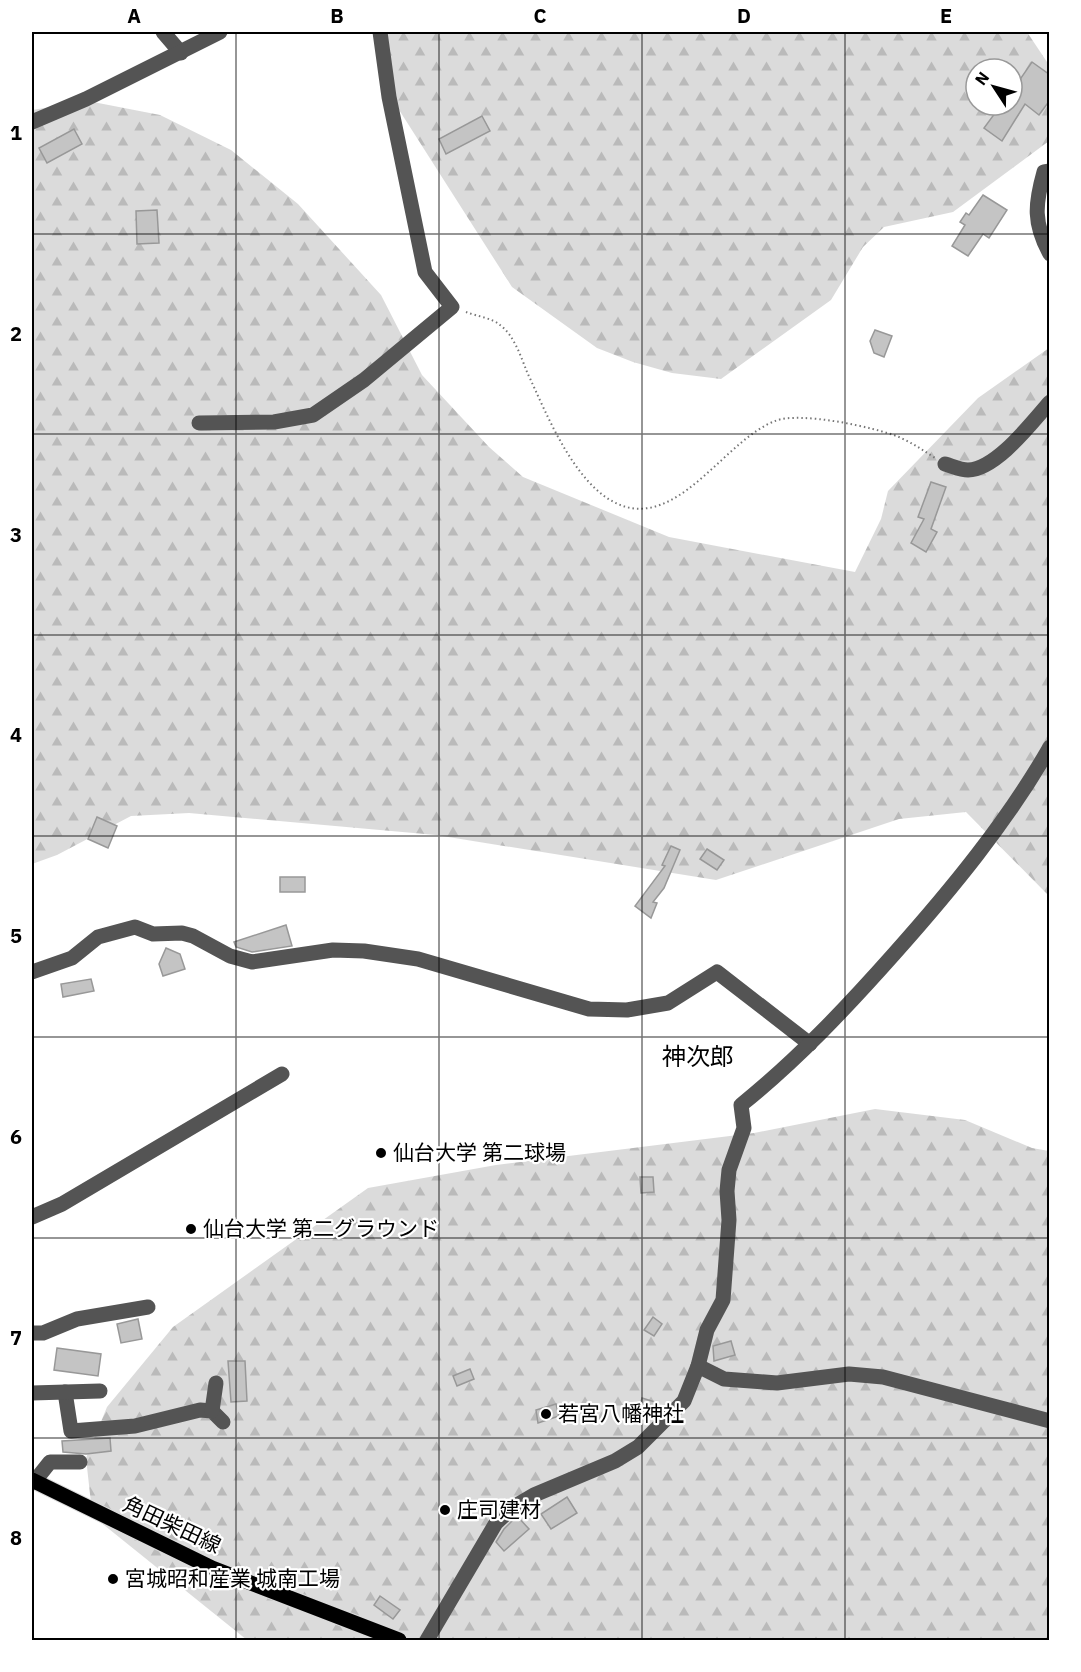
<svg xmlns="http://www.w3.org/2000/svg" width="1081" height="1672" font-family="'IBM Plex Sans','Noto Sans JP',sans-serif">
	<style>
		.forest { fill: url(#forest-firs); fill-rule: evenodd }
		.building { fill: #c4c4c4; stroke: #989898; stroke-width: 1.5 }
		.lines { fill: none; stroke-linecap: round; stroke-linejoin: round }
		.major-casing { stroke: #dbdbdb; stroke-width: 17 }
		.path { stroke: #767676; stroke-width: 2; stroke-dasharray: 1.5 3; stroke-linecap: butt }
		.minor { stroke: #545454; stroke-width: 15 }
		.major { stroke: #000; stroke-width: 15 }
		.grid { fill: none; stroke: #000; stroke-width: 1.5; stroke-opacity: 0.55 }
		.poi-dot { fill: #000; stroke: #fff; stroke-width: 2 }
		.labels { text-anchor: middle; stroke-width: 4.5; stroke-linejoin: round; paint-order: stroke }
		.poi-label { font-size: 21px; fill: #000; stroke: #fff; text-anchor: start }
		.street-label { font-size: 21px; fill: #000; stroke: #fff }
		.quarter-label { font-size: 24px; fill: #000; stroke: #fff }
		.neatline { fill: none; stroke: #000; stroke-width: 2 }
		.grid-label { font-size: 20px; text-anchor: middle; font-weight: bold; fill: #000 }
	</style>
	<defs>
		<pattern id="forest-firs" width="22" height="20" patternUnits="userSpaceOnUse" patternTransform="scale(1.5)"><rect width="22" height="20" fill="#dbdbdb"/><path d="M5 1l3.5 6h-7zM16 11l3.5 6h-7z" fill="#bababa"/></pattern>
	</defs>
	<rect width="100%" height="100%" fill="#fff"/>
	<g class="forest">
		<path d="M386,32h641l22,33v76l-96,71 -69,15 -21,20 -32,53 -110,79 -49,-6 -39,-11 -36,-14 -85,-61 -132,-207zM976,69h36v36h-36z"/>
		<polygon points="88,101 160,115 231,150 298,204 381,295 422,375 489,447 523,477 669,537 855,572 881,519 888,491 978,398 1049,348 1049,896 966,812 899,819 716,880 436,835 189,813 131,816 57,855 32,864 32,110"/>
		<polygon points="875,1109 965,1120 1032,1148 1049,1151 1049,1640 247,1640 99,1521 91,1503 86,1458 107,1407 173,1327 368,1188 496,1165 754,1133"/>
	</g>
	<g class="building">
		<polygon points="1032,62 1050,75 1050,100 1039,115 1025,104 1002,141 984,128 1001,105 1012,105 1012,91"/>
		<polygon points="482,116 490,131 446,154 439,139"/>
		<polygon points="74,129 82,144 47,163 39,148"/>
		<polygon points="983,195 1007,210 989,238 983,234 968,256 952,246 965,225 960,222 966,213 969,215"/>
		<polygon points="157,210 159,243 137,244 136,211"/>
		<polygon points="875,330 892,336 884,357 874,353 870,341"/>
		<polygon points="931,482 946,487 931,529 937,532 926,552 911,543 924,519 918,517"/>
		<polygon points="97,817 117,826 108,848 88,839"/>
		<polygon points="671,846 680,850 664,888 653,902 657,903 651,918 635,906 665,866 662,865"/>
		<polygon points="707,849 724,860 717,870 700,859"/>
		<rect x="280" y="877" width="25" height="15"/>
		<polygon points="286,925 292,946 252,952 236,947 234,942"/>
		<polygon points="166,948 180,954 185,969 163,976 159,964"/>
		<polygon points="91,979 94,991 63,997 61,984"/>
		<polygon points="640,1177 653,1177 654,1192 641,1193"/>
		<polygon points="653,1317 662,1324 654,1336 644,1330"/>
		<polygon points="138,1319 142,1339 121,1343 117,1324"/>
		<polygon points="731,1341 735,1355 714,1361 713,1346"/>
		<polygon points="57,1348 101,1354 98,1376 54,1370"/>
		<polygon points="228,1361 245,1361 247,1401 231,1402"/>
		<polygon points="470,1369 474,1379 457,1386 453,1376"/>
		<polygon points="642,1398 655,1402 651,1417 638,1414"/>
		<polygon points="556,1404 559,1416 538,1423 536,1410"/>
		<polygon points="110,1438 111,1451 86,1454 63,1452 62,1441"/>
		<polygon points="567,1497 577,1513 551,1529 541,1514"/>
		<polygon points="517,1516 529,1529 504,1551 496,1542 504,1529"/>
		<polygon points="380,1596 400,1610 393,1619 374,1605"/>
	</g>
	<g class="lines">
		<defs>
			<polyline id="major" points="32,1480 212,1568 399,1640"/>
		</defs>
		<use href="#major" class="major-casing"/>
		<path class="path" d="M466,312c10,4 26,6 34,13 14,10 21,32 27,47 20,42 52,127 104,136 54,9 97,-69 144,-87 24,-10 99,6 124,16 13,6 24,13 36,21"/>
		<g class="minor">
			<polyline points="163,32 181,53"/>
			<polyline points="32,122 86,99 220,32"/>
			<path d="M1050,171l-6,1c-9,32 -11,51 6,82"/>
			<polyline points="199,423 274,422 313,415 364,380 452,307 425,272 389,97 380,32"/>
			<path d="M945,464c7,2 16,6 23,6 29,-1 64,-48 82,-68"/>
			<polyline points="32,972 72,958 98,937 135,927 153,934 182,933 193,936 230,956 252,962 333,950 364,951 418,959 589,1009 627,1010 668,1003 717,972 810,1044"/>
			<polyline points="32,1217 62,1204 282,1074"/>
			<polyline points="32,1333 43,1333 77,1319 148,1307"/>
			<polyline points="698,1366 724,1379 777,1383 849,1374 883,1377 1050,1421"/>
			<polyline points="65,1392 71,1431 135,1426 200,1410 212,1411 223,1422"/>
			<polyline points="32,1393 100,1391"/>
			<polyline points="212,1411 216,1383"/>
			<polyline points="34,1482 50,1462 80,1462"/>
			<path d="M427,1640l69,-117 16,-15 22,-13 81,-34 23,-14 46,-46 14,-35 9,-36 16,-30 6,-80 -2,-29 2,-21 15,-42 -3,-23c56,-45 105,-97 153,-151 57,-64 113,-132 156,-207"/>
		</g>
		<use href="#major" class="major"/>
	</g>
	<path class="grid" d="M236,32v1608M439,32v1608M642,32v1608M845,32v1608M32,234h1018M32,434h1018M32,635h1018M32,836h1018M32,1037h1018M32,1238h1018M32,1438h1018"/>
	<g class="poi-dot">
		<circle cx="381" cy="1153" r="6"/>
		<circle cx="191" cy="1229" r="6"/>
		<circle cx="546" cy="1414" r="6"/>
		<circle cx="445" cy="1510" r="6"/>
		<circle cx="113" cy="1579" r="6"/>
	</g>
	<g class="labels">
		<g class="poi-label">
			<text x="393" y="1160">仙台大学 第二球場</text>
			<text x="203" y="1236">仙台大学 第二グラウンド</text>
			<text x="558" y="1421">若宮八幡神社</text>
			<text x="457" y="1517">庄司建材</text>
			<text x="125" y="1586">宮城昭和産業 城南工場</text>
		</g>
		<g class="street-label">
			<text transform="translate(172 1525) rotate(25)" y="7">角田柴田線</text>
		</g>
		<g class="quarter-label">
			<text x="698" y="1065">神次郎</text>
		</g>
	</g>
	<rect width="1081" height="1672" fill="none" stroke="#ffffff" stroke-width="66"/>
	<g transform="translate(994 87) rotate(306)"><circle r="28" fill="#ffffff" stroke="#999999" stroke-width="1.5"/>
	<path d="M0-4.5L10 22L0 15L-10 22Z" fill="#000000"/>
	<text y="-9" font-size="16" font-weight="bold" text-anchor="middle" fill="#000000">N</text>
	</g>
	<rect x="33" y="33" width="1015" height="1606" class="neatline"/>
	<g class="grid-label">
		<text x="134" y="23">A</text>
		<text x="337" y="23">B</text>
		<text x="540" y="23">C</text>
		<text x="744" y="23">D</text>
		<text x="946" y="23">E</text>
		<text x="16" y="140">1</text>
		<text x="16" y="341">2</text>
		<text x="16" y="542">3</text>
		<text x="16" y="742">4</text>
		<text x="16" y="943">5</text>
		<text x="16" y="1144">6</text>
		<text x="16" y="1345">7</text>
		<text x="16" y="1545">8</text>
	</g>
</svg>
